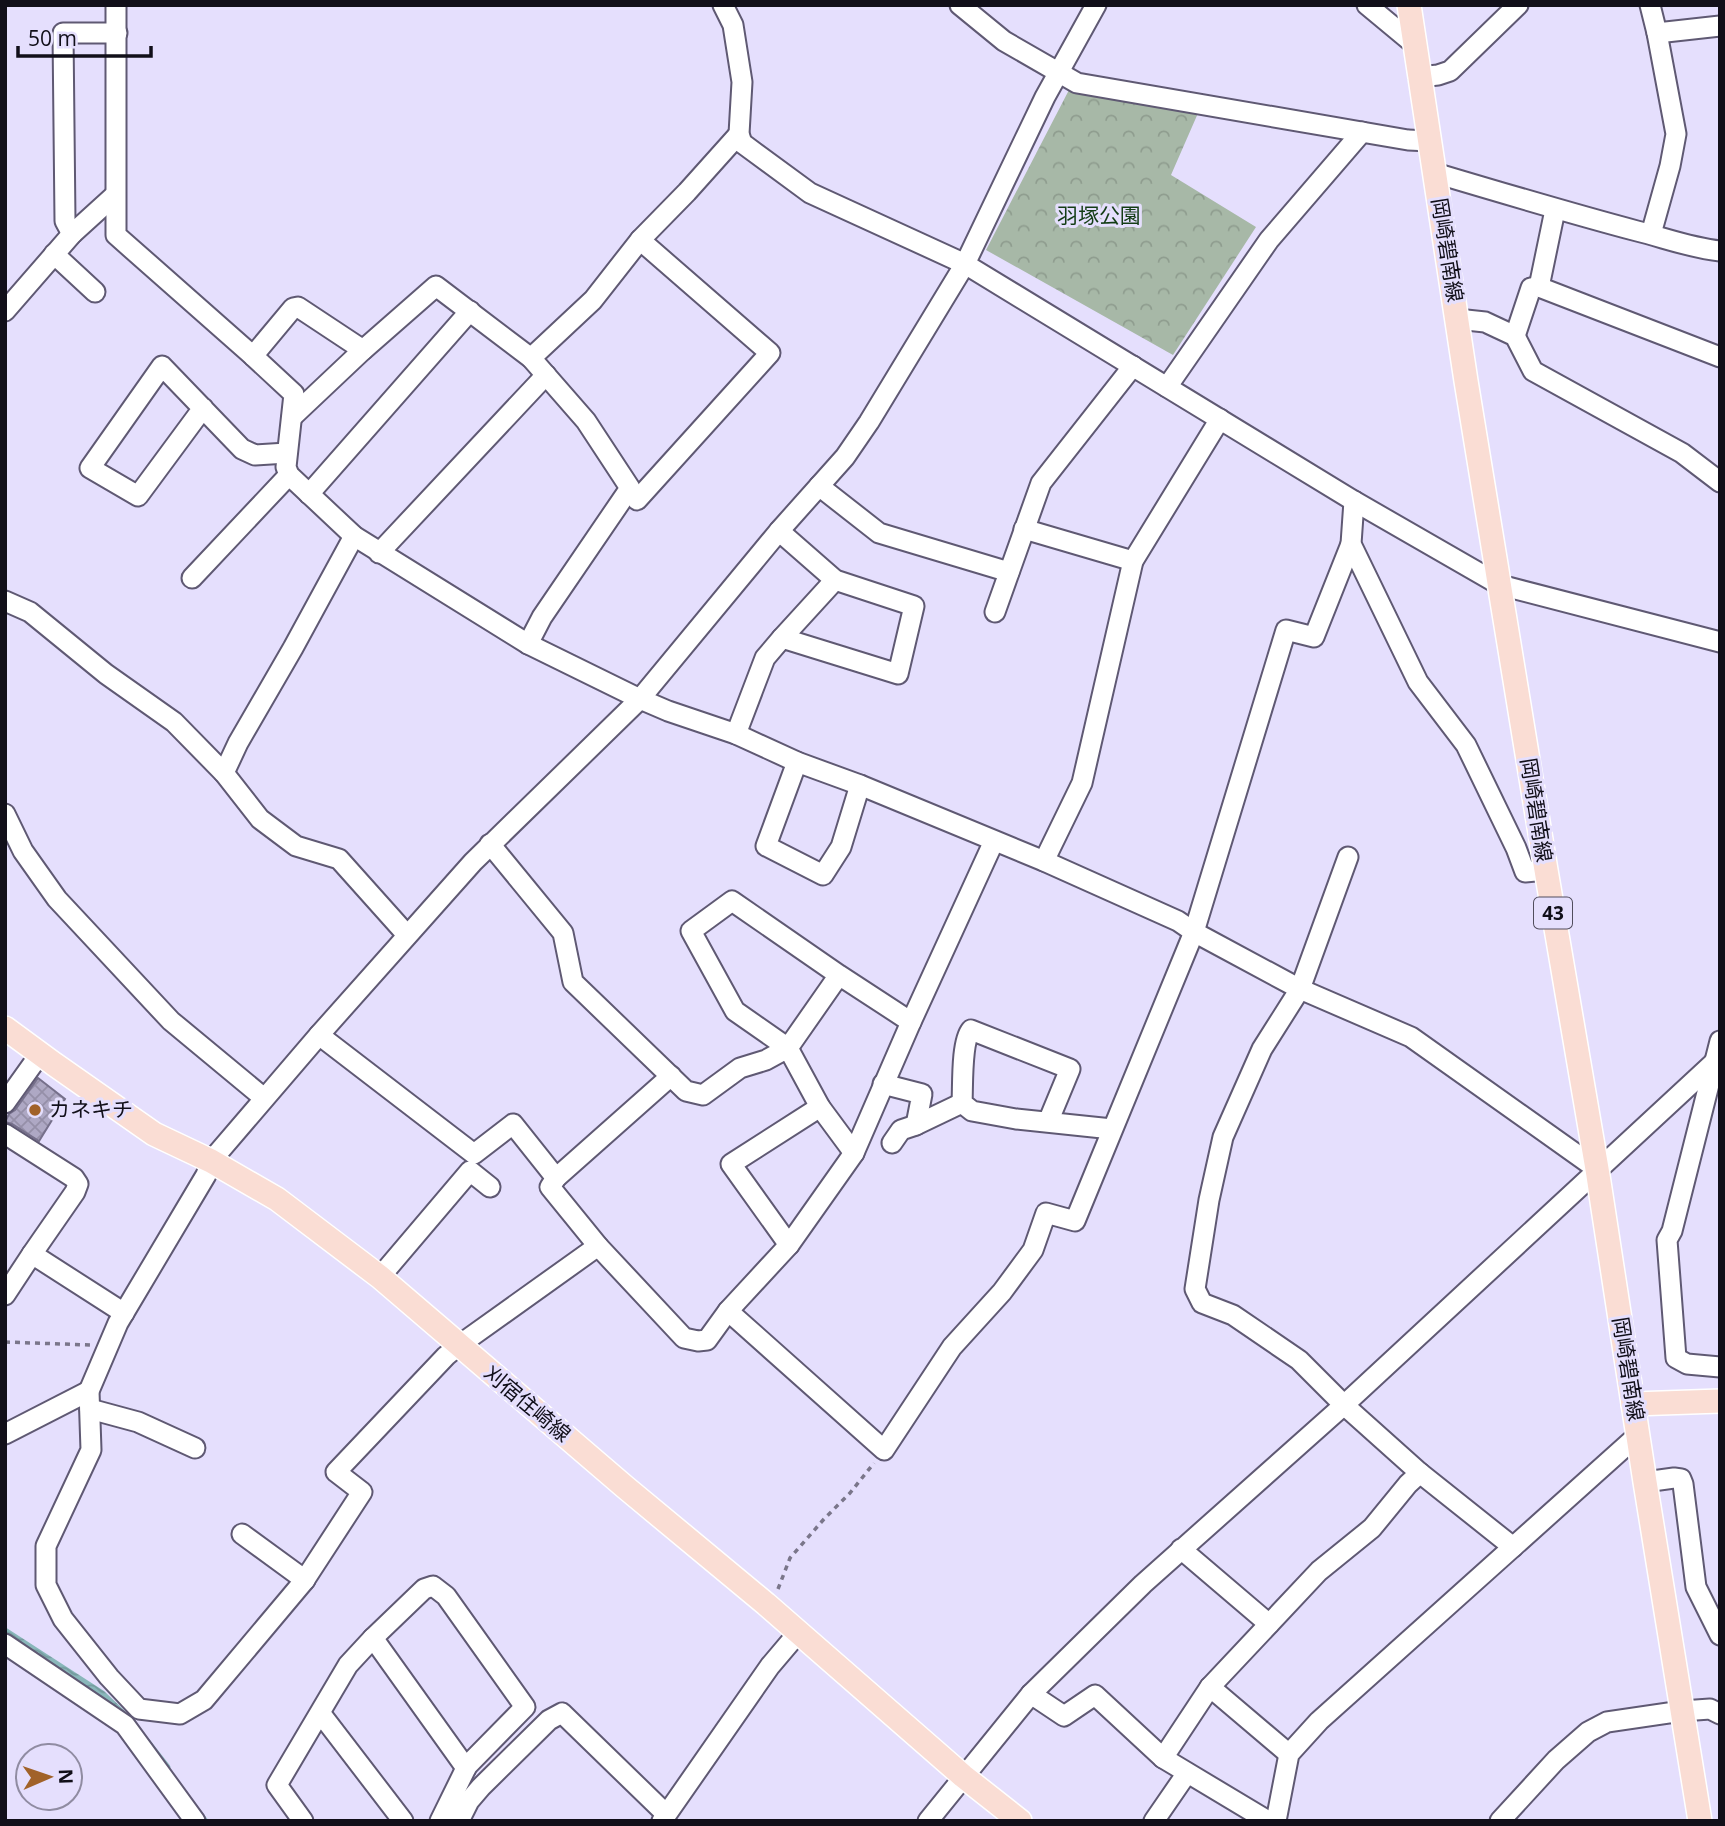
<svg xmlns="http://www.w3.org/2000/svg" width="1725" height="1826" font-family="'Open Sans','Noto Sans JP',sans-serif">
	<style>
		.park { fill: url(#park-crowns) }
		.water { fill: url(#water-waves) }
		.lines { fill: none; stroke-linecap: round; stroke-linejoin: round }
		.stream { stroke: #89b7ba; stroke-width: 5 }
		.building { fill: url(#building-cross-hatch); stroke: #76708b; stroke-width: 2 }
		.minor-casing { stroke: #5f5973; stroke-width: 23 }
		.major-casing { stroke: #fff; stroke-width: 26 }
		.path { stroke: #7a768a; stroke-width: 3.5; stroke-dasharray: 5 5; stroke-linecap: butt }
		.minor { stroke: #fff; stroke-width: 19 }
		.major { stroke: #faddd4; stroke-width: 23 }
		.poi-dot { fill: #a16229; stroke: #e5dffd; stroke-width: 2.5 }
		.labels { text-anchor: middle; stroke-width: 6; stroke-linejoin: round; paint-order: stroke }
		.shield { fill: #e5dffd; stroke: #514d5d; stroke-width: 2 }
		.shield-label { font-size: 19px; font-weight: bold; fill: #110f19 }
		.park-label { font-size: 21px; fill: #133c15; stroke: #e5dffd }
		.street-label { font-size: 21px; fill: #110f19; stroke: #e5dffd }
		.poi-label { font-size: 21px; fill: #110f19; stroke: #e5dffd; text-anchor: start }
	</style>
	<defs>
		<pattern id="park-crowns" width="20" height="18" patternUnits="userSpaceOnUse" patternTransform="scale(1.75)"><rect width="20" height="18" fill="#a7b8a7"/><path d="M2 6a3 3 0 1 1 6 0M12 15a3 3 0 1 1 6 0" fill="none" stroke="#8f9d8f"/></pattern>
		<pattern id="water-waves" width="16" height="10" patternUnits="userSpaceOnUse" patternTransform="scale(1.75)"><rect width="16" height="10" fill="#89b7ba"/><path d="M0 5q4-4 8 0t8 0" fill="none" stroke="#759c9f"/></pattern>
		<pattern id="building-cross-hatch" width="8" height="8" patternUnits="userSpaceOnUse" patternTransform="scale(1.75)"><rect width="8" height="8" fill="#aea8c4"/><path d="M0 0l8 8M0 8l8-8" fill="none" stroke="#958fa8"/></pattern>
	</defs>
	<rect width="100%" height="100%" fill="#e5dffd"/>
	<polygon class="park" points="1070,88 1202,104 1171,175 1256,227 1173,355 986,250"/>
	<polygon class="water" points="5,1627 104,1691 124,1710 209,1821 202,1821 121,1715 5,1636"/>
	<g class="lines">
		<polyline class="stream" points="146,1739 168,1767"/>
	</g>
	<polygon class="building" points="38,1078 65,1099 39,1141 12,1124 5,1122 9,1114 15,1110"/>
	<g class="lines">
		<defs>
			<g id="minor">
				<polyline points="116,5 116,235 253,356 294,394 286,467 289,475 354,536 528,644 640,699 668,711 736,734 797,762 860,785 1044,861 1178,921 1194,932 1300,989 1411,1037 1597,1169"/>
				<polyline points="723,5 733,25 742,82 739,134 742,143 810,193 965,264 1354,501 1500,585 1720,642"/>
				<polyline points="960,5 1004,41 1077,83 1408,140 1430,141"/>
				<polyline points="1367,5 1414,44"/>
				<polyline points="1650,5 1657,33 1676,134 1670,166 1651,234"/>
				<polyline points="1657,33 1720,26"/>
				<polyline points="1419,77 1438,75 1450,71 1518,5"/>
				<path d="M1435,173c67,20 134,40 202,58 28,7 54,17 83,20"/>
				<polyline points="1555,210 1539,287 1720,357"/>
				<polyline points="72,234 65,221 63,33 117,33"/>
				<polyline points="54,254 95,292"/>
				<polyline points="5,311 72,234 115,195"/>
				<polyline points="1457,319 1485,322 1515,336 1533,371 1682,453 1720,482"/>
				<polyline points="1515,336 1531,288 1539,287"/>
				<polyline points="253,356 293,308 298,307 363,350"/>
				<polyline points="1167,387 1269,240 1362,132"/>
				<polyline points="203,408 138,496 90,468 162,366 242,449 255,455 287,453"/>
				<polyline points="292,417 363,350 436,286 531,358"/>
				<polyline points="819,486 879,533 1009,572"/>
				<polyline points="309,494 470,311"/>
				<polyline points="637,500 770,353 640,240"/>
				<polyline points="1354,501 1351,544 1418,682 1466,745 1516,848 1525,872 1546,870"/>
				<polyline points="1024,529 1133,561"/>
				<polyline points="379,553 546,375"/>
				<polyline points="192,578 289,475"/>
				<polyline points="5,601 30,612 106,674 174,722 224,773 260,819 296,846 339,859 407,935"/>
				<polyline points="995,612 1041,483 1133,366"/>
				<polyline points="782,638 835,580"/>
				<polyline points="528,644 542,617 630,488 586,421 531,358 593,300 640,240 687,192 739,134"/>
				<polyline points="736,734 765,658 782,638 898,674 914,606 835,580 779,531"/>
				<polyline points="797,762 766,846 823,875 841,847 860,785"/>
				<polyline points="224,773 238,743 293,648 354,536"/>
				<polyline points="5,814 23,851 57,899 171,1021 264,1098"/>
				<polyline points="490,844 563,933 573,982 686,1091 703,1095 740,1068 766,1060 788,1048 820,1107 854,1153"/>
				<polyline points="1348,857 1300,989 1262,1049 1223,1137 1209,1200 1195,1289 1202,1303 1233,1315 1299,1360 1344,1405 1420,1473 1513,1547"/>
				<polyline points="1044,861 1082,783 1133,561 1220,419"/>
				<polyline points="839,975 788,1048 735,1011 691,931 732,901 839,975 911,1022"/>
				<polyline points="319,1035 474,1154 513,1124 556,1178"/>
				<polyline points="1720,1041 1672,1231 1667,1240 1676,1358 1687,1364 1720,1367"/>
				<polyline points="671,1076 556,1178 550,1187 598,1246 684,1338 698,1341 707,1340 728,1311 789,1245 854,1153 911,1022 994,841"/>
				<polyline points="883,1084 922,1094 916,1125"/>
				<polyline points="5,1103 40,1054"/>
				<path d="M1048,1122l22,-53 -99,-39c-10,12 -8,57 -9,73l10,8 44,8 96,10"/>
				<polyline points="5,1134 74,1178 78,1184 75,1192 32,1254"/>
				<polyline points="892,1143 901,1130 916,1125 962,1103"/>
				<polyline points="789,1245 731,1164 820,1107"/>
				<polyline points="598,1246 458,1346 446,1356 336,1472 362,1492 304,1581 204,1700 180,1714 139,1709 109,1677 63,1619 46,1585 46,1546 91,1450 89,1391 118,1323 206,1175 211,1161 319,1035 473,862 640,699 779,531 845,457 869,422 965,264 1045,97 1096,5"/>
				<polyline points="380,1277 470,1171 490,1187"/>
				<polyline points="5,1295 32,1254 124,1313"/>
				<polyline points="728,1311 884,1450 952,1347 1002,1292 1033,1250 1046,1213 1075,1221 1194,932 1286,630 1314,637 1351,544"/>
				<polyline points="90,1409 138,1422 195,1448"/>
				<polyline points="5,1434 89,1391"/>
				<polyline points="1645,1482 1674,1478 1681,1479 1683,1484 1696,1587 1720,1635"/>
				<polyline points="242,1534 305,1580"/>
				<polyline points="1181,1549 1269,1624"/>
				<polyline points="373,1638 466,1768"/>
				<polyline points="5,1644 125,1725 195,1821"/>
				<polyline points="1210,1687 1289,1754"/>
				<polyline points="1031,1694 1064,1716 1095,1695 1163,1758"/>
				<polyline points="321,1714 403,1821"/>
				<polyline points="303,1821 277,1785 348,1665 373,1638 424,1589 433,1586 446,1596 525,1707 467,1766 440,1821"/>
				<polyline points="459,1821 469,1801 481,1787 549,1720 562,1713 666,1814"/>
				<polyline points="662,1821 770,1666 798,1633"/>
				<polyline points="928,1821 1031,1694 1143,1584 1344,1405 1720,1057"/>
				<polyline points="1154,1821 1187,1773"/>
				<polyline points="1268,1821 1163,1758 1210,1687 1319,1571 1372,1528 1408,1484 1420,1473"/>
				<polyline points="1276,1821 1289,1754 1319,1721 1638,1435"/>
				<polyline points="1500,1821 1556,1760 1588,1732 1607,1722 1682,1711 1710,1709 1720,1714"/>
			</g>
			<g id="major">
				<polyline points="1409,5 1466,381 1546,870 1597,1169 1645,1482 1700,1821"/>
				<polyline points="5,1028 54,1064 154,1134 211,1161 277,1199 380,1277 625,1487 766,1604 963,1776 1020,1821"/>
				<polyline points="1633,1404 1720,1401"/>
			</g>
		</defs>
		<use href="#minor" class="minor-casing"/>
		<use href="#major" class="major-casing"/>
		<g class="path">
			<polyline points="5,1342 90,1345"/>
			<polyline points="778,1589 790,1558 824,1519 850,1493 874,1463"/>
		</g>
		<use href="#minor" class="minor"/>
		<use href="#major" class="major"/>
	</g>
	<circle class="poi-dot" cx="35" cy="1110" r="7"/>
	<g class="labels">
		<rect class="shield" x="1534" y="897.5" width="38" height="31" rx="5"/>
		<g class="shield-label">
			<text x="1553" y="920">43</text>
		</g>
		<g class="park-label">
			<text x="1099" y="223">羽塚公園</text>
		</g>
		<g class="street-label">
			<text transform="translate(1447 250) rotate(81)" y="7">岡崎碧南線</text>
			<text transform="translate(1536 810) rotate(81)" y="7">岡崎碧南線</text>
			<text transform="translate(1628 1369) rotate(81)" y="7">岡崎碧南線</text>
			<text transform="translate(527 1404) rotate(40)" y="7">刈宿住崎線</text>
		</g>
		<g class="poi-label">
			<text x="49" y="1117">カネキチ</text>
		</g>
	</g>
	<rect width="1725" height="1826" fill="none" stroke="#110f19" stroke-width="14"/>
	<g transform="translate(49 1777) rotate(88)"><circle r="33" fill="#e5dffd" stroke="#908ca2" stroke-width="2"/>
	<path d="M0-5L12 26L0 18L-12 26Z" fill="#a16229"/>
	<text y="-10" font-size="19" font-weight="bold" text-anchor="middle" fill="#110f19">N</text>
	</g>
	<path d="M18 46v10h133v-10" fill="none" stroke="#110f19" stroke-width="3.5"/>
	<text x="28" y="46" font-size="21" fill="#110f19" stroke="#e5dffd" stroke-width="5" paint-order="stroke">50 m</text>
</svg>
